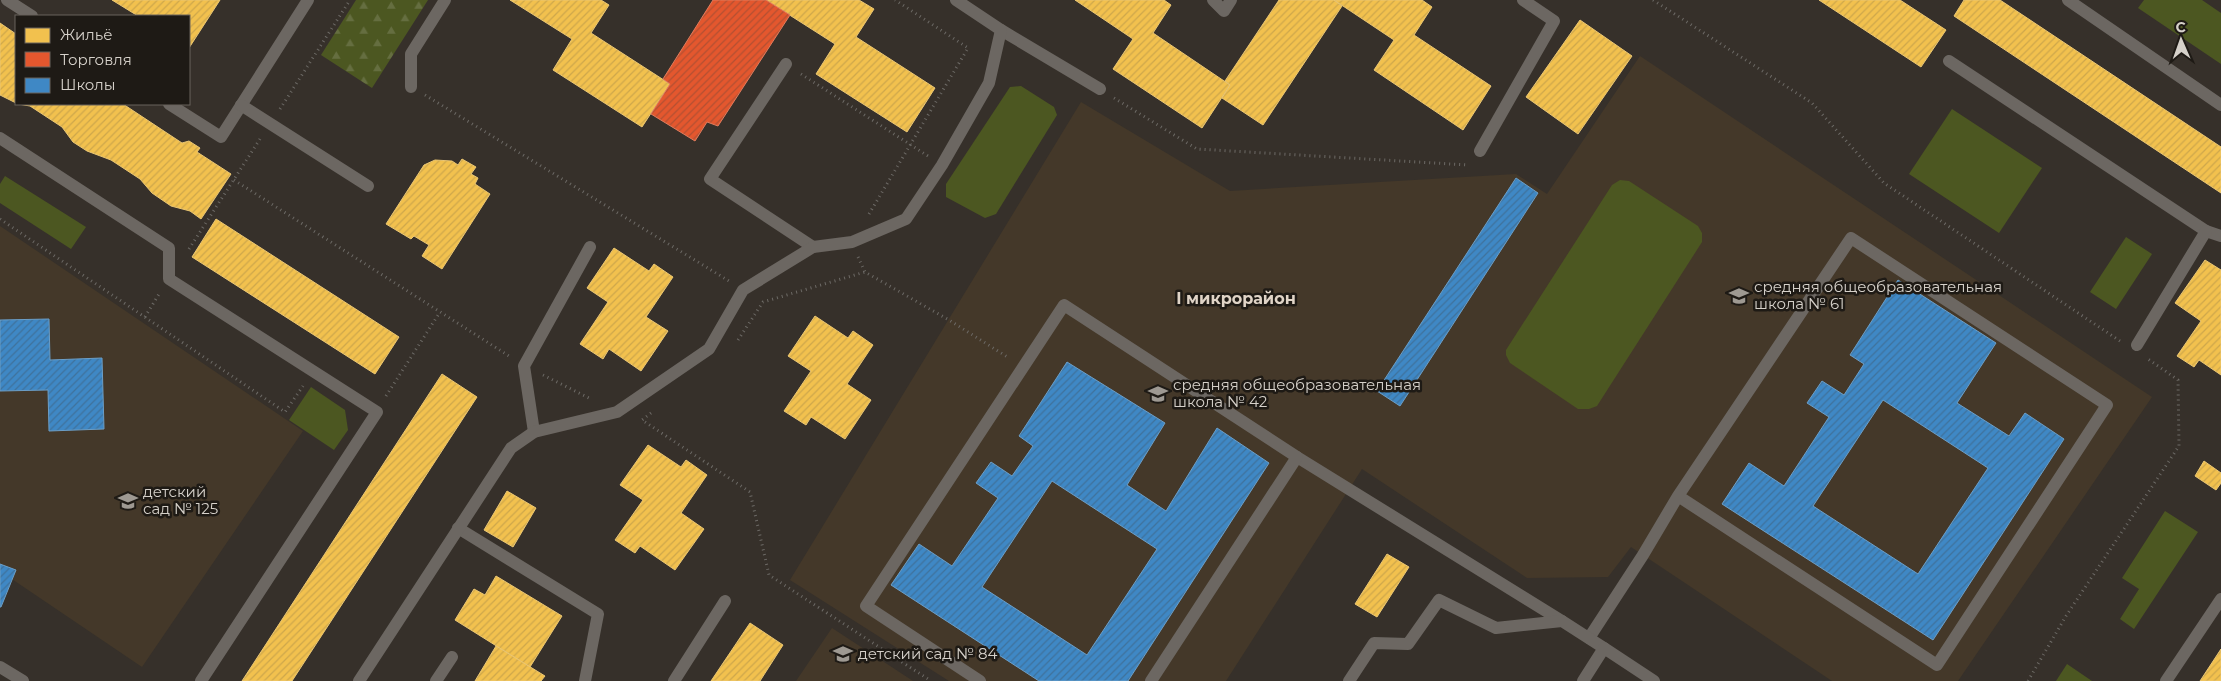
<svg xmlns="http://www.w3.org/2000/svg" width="2221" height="681" font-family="Montserrat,sans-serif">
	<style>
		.built { fill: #443829 }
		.green { fill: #4c5721 }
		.forest { fill: url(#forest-firs) }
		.homes { fill: url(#homes-hatch); stroke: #eac673 }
		.shops { fill: url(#shops-hatch); stroke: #e07c5d }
		.schools { fill: url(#schools-hatch); stroke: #6c9ec6; fill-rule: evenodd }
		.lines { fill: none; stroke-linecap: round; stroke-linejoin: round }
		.path { stroke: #6d6a66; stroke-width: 3; stroke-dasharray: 1 4; stroke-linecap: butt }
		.service { stroke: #6c6762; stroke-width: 12 }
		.labels { text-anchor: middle; stroke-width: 5; stroke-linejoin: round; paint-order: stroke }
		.poi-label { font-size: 15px; fill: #d6d1ca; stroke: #1e1a15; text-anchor: start }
		.neighbourhood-label { font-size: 16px; font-weight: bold; fill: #e0d4c7; stroke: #1e1a15 }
	</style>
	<defs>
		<pattern id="forest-firs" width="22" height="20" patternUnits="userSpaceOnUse" patternTransform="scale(1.25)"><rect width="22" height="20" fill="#4c5721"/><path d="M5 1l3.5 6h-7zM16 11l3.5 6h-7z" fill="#656e40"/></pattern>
		<pattern id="homes-hatch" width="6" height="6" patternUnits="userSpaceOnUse" patternTransform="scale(1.25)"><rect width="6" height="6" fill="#f2c14e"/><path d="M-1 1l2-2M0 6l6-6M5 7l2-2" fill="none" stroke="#cea74b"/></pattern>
		<pattern id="shops-hatch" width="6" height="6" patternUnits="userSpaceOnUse" patternTransform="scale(1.25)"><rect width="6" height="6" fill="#e4572e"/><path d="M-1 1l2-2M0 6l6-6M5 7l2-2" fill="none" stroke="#b35032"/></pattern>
		<pattern id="schools-hatch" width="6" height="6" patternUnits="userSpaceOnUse" patternTransform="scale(1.25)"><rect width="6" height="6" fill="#3f88c5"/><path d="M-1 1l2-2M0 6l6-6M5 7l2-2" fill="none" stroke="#3f729c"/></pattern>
	</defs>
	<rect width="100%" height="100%" fill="#36302a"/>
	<g class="built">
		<polygon points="1640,56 2152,397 1958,681 1832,681 1631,547 1608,577 1527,578 1362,469 1226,681 949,681 790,580 1081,102 1230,191 1516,174 1547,194"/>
		<polygon points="0,226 303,431 142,667 0,571"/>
		<polygon points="832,628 913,681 796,681"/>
	</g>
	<g class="green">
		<polygon points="2144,0 2202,0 2221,13 2221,64 2138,8"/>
		<polygon points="1021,86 1054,107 1057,115 996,214 985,218 946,197 946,184 1010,87"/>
		<polygon points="1952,109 2042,168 1999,233 1909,174"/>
		<polygon points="5,176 86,227 71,249 0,203 0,184"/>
		<polygon points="1620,180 1629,181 1698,226 1702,233 1702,242 1597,406 1589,409 1578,409 1510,363 1506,355 1506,350 1612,185"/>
		<polygon points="2126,237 2152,254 2116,309 2090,292"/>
		<polygon points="311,387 345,410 348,430 334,450 289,420"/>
		<polygon points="2165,511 2198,532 2134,629 2120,619 2139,589 2122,578"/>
		<polygon points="2067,664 2092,681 2056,681"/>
	</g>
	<polygon class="forest" points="356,0 428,0 372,88 321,55"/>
	<g class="homes">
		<polygon points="112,0 220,0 189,48 189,16 138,16"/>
		<polygon points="510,0 601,0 609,5 591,33 670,84 642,127 553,70 572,39"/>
		<polygon points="766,0 859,0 874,9 856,37 935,88 907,132 816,74 835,44"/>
		<polygon points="1075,0 1164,0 1171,5 1153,33 1230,85 1202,128 1113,69 1133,39"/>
		<polygon points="1279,0 1334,0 1342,6 1263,125 1222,98 1230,85 1225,81"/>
		<polygon points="1334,0 1422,0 1432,7 1414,35 1491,86 1463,130 1374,70 1394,40"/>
		<polygon points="1819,0 1900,0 1946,30 1921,67"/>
		<polygon points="1964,0 2000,0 2221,147 2221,193 1954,16"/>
		<polygon points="1580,20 1632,56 1578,134 1526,97"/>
		<polygon points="0,23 16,34 16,103 0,95"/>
		<polygon points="18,104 123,104 182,143 189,141 200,148 197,152 231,174 201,219 190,211 171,206 152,193 140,179 111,160 87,151 73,142 62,127 30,106"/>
		<polygon points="462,159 476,167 471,174 478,178 475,184 490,194 442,269 422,256 429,245 414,236 411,239 386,224 424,165 435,160 452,161 458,165"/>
		<polygon points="216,219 399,337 375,374 192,257"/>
		<polygon points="614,248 649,271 654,264 673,277 646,317 668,331 641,371 609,349 603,359 580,344 608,302 587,288"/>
		<polygon points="2205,260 2221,270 2221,375 2199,360 2194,367 2177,356 2201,321 2175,303"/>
		<polygon points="815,316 848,338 853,331 873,345 847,384 871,400 845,439 811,417 806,425 784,411 811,371 788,356"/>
		<polygon points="442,374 477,397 292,681 242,681"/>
		<polygon points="648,445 681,467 686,460 707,475 681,513 704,529 675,570 640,546 635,553 615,540 643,500 620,485"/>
		<polygon points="2204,461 2221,473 2221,483 2216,490 2195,476"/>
		<polygon points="507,491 536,508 513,547 484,530"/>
		<polygon points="1387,554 1409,567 1377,617 1355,604"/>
		<polygon points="496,576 562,616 530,667 455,620 474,589 485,595"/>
		<polygon points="750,623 783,645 760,681 711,681"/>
		<polygon points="496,646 545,676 541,681 475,681"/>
		<polygon points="2221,649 2221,681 2200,681"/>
	</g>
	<polygon class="shops" points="713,0 766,0 790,15 718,126 707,122 695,141 651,114 670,84 663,79"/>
	<g class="schools">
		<polygon points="1516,178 1538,193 1400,406 1377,391"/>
		<path d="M1898,280l98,63 -39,60 52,33 16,-23 39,26 -131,201 -211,-136 27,-41 35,23 45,-69 -22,-14 15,-22 22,14 20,-31 -14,-9zM1883,400l105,68 -70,106 -105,-68z"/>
		<polygon points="49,319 50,360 102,358 104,429 49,431 48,390 0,391 0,320"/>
		<path d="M1067,362l98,61 -38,62 39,26 51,-83 52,35 -141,218h-89l-148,-96 28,-41 33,22 46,-68 -22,-15 15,-21 21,14 21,-30 -14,-10zM1052,481l105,68 -70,106 -105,-68z"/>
		<polygon points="0,564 16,570 1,607 0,607"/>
	</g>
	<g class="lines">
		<g class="path">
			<polyline points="1653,0 1812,103 1884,183 2120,341"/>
			<polyline points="801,74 928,156"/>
			<polyline points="425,95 729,281"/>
			<polyline points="1114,98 1197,149 1468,165"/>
			<polyline points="280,109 350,0"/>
			<polyline points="234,180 509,356"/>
			<polyline points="869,214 968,48 895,0"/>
			<polyline points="0,219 285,412 303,386"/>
			<polyline points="189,249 260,139"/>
			<polyline points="858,257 865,272 949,320 1009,358"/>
			<polyline points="145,317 159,294"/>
			<polyline points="738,340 763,302 865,272"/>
			<polyline points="543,375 591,399"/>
			<polyline points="386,396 440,312"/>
			<polyline points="651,413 642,420 750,492 769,575 931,681"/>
			<polyline points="2028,681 2066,616 2179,446 2178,380 2148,359"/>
		</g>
		<g class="service">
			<polyline points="7,0 32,16"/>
			<polyline points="1213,0 1224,11 1231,0"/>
			<polyline points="2068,0 2221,105"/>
			<polyline points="1001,30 1100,89"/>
			<polyline points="1949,61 2206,231 2221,236"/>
			<polyline points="786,64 710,179 813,247"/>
			<polyline points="411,87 411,54 445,0"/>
			<polyline points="169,104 221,137 308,0"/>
			<polyline points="241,105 368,186"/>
			<polyline points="0,138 169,248 169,279 377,412 201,681"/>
			<polyline points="1480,151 1554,21 1523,0"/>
			<polyline points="2137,345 2206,231"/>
			<polyline points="534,432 524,366 590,247"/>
			<polyline points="1297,457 1562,621"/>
			<polyline points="458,528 598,614 585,681"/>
			<polyline points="1589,638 1643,555 1678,496 1851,238 2107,405 1937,665 1678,496"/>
			<polyline points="0,667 23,681"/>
			<polyline points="359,681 511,448 534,432 617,412 709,349 743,290 813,247 852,242 906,219 942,165 989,83 1001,30 956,0"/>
			<polyline points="436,681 452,657"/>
			<polyline points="674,681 725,601"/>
			<polyline points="980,681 866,606 1064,305 1297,457 1151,681"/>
			<polyline points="1349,681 1374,643 1408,644 1439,600 1496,628 1562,621 1604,648"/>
			<polyline points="1583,681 1604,648 1654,681"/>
			<polyline points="2166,681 2221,599"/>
		</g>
	</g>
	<defs>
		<symbol id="school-bare" viewBox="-9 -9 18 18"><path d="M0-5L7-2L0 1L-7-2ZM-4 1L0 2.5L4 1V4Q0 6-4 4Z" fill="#9e9992" stroke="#1e1a15" stroke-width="2.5" paint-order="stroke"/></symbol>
	</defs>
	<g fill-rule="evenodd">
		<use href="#school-bare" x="1725" y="282" width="28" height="28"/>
		<use href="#school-bare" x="1144" y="380" width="28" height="28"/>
		<use href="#school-bare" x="114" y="487" width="28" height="28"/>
		<use href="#school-bare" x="829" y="640" width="28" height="28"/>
	</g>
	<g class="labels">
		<g class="poi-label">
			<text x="1754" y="292">средняя общеобразовательная<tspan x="1754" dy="17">школа № 61</tspan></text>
			<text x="1173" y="390">средняя общеобразовательная<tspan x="1173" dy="17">школа № 42</tspan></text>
			<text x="143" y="497">детский<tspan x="143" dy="17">сад № 125</tspan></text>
			<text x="858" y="659">детский сад № 84</text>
		</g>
		<g class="neighbourhood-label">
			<text x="1236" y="304">I микрорайон</text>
		</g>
	</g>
	<rect x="15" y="15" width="175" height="90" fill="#1e1a15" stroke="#68635d"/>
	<rect x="25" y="28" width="25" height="15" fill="#f2c14e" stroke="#68635d"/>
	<text x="60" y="40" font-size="15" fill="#d6d1ca">Жильё</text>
	<rect x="25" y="52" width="25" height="15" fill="#e4572e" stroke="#68635d"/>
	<text x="60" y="65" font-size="15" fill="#d6d1ca">Торговля</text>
	<rect x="25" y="78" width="25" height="15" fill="#3f88c5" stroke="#68635d"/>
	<text x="60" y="90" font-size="15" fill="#d6d1ca">Школы</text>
	<g transform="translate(2181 40) rotate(358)" stroke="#1e1a15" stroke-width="4" paint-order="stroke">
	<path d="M0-4L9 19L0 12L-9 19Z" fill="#d6d1ca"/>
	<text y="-8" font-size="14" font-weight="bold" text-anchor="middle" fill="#d6d1ca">С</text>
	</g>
</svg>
